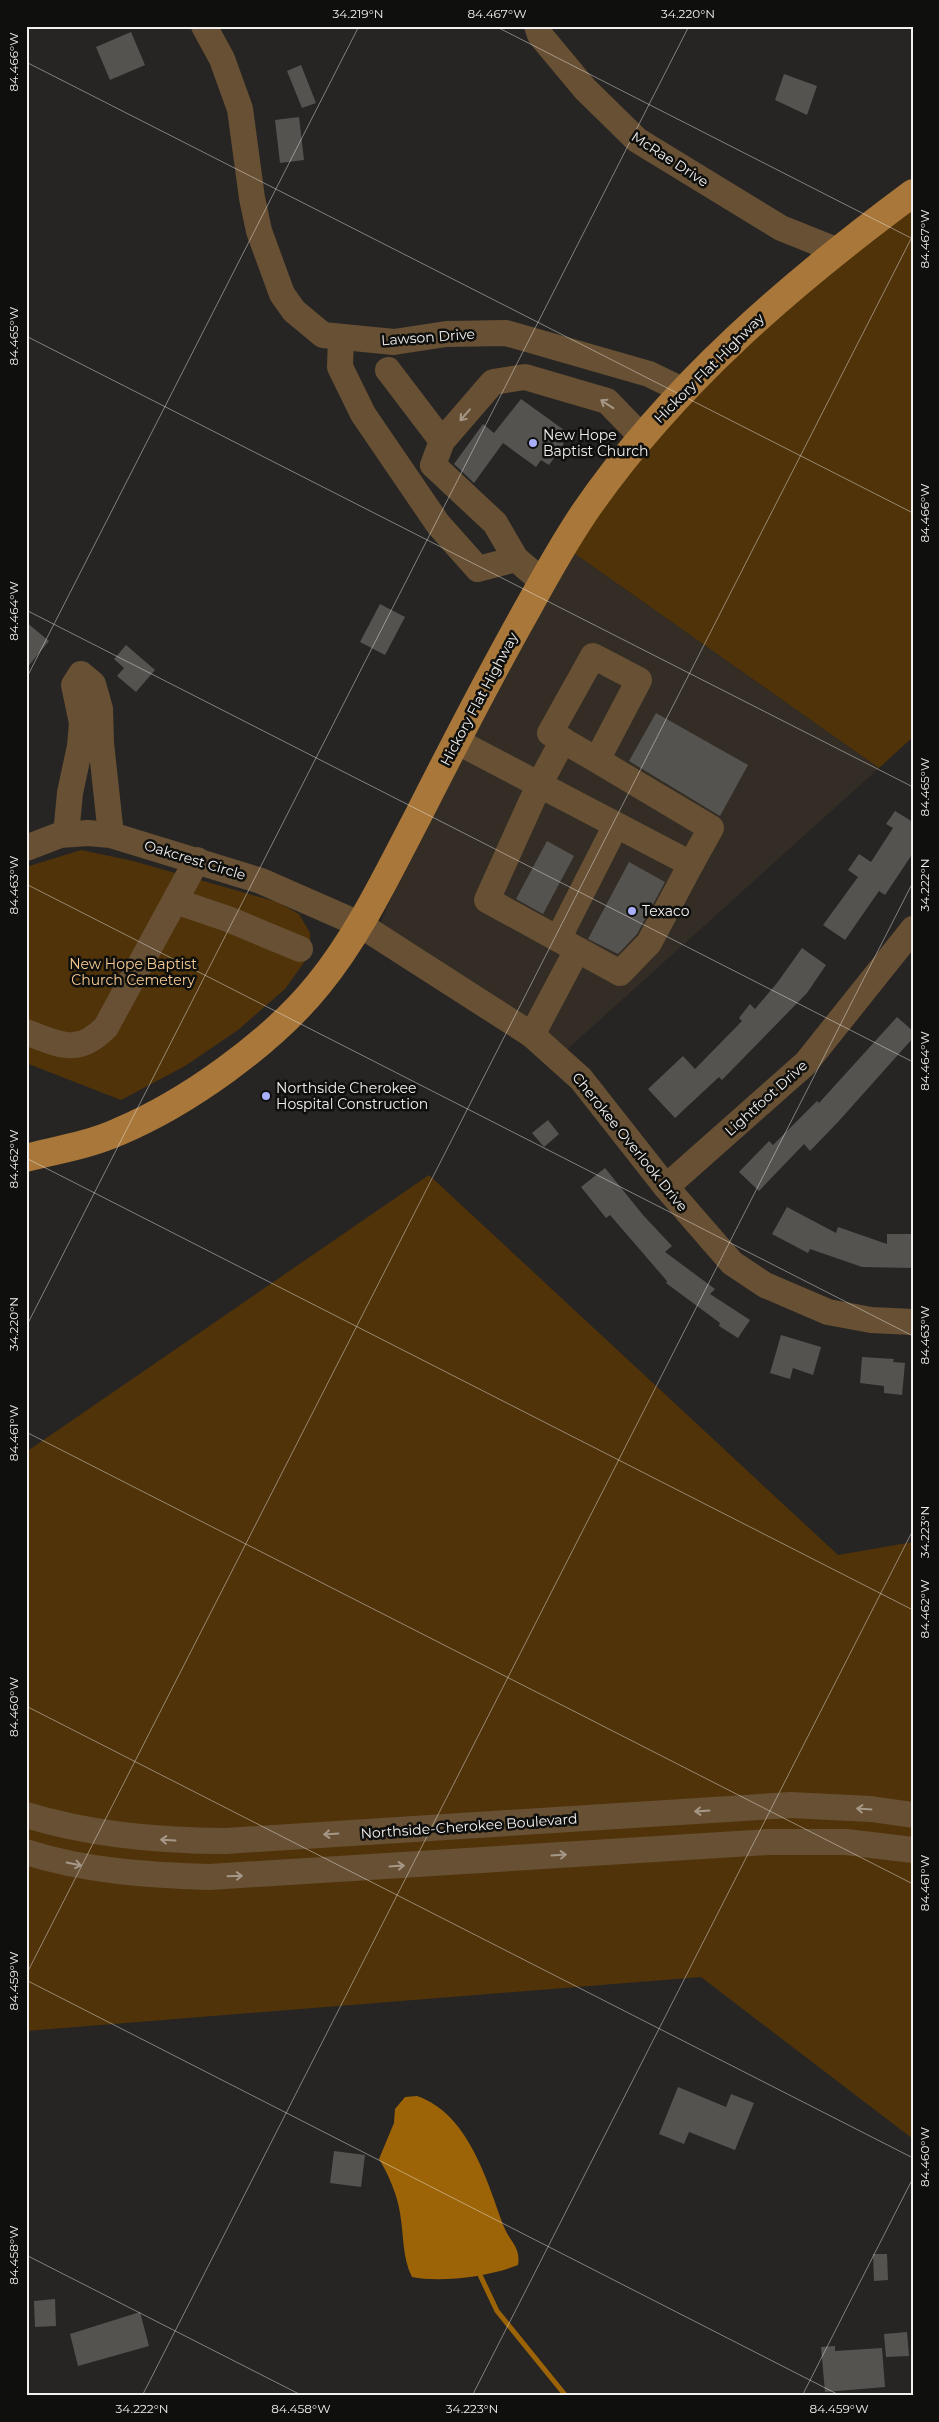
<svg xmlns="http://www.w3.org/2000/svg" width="939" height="2422" font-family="Montserrat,sans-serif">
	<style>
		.built { fill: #332d25 }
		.green { fill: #503309 }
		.water { fill: #9c6407 }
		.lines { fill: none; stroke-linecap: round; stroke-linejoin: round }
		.stream { stroke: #9c6407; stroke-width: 5 }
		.building { fill: #555350 }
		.minor { stroke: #675033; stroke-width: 26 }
		.major { stroke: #a87739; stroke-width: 28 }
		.oneway { stroke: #a69888 }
		.ticks { fill: none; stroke: #f2f0ef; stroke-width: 1; stroke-opacity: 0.45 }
		.poi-dot { fill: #aaaffb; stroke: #0f0f0d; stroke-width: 2 }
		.labels { text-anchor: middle; stroke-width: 5; stroke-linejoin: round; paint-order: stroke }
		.street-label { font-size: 14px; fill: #f2f0ef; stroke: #0f0f0d }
		.poi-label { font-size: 14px; fill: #f2f0ef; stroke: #0f0f0d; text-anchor: start }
		.park-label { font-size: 14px; fill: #f9cb94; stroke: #0f0f0d }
		.neatline { fill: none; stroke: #f2f0ef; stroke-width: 2 }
		.ticks-label { font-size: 12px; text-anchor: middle; fill: #f2f0ef }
	</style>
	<rect width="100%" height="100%" fill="#272523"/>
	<polygon class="built" points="564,546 879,768 552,1063 378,929 490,668"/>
	<g class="green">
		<polygon points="913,210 913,737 879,768 564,546 689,371"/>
		<polygon points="81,850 133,861 277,902 299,914 310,933 310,954 285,989 238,1030 185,1066 121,1100 26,1063 26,867"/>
		<polygon points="429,1175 838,1555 913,1542 913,2139 701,1977 26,2031 26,1452"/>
	</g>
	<path class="water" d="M417,2096c52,18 70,85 87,131 6,15 17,20 14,38 -27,11 -76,18 -106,12 -10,-20 -8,-42 -12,-64 -2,-16 -12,-40 -21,-54l15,-36 1,-14 10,-12z"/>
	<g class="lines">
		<polyline class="stream" points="480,2275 497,2311 566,2396"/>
	</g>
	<g class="building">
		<polygon points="131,32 145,65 110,80 96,47"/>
		<polygon points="301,65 316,103 302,108 287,71"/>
		<polygon points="784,74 817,86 807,115 775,100"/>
		<polygon points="299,117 304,160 280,163 275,120"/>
		<polygon points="521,399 564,430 558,439 564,444 549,465 541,460 536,467 503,443 474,483 454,464 483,424 494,433"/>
		<polygon points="380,604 405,617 385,655 360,642"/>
		<polygon points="26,622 49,641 26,669"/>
		<polygon points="126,645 155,670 136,692 117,676 124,668 114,659"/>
		<polygon points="656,713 748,765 720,816 629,761"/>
		<polygon points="895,811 913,822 913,853 885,895 879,891 845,940 823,925 858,877 848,870 859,854 871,862 893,828 886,824"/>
		<polygon points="547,841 574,856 543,914 516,899"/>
		<polygon points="629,862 665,882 637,934 618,954 588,939"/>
		<polygon points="802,948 826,965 807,993 722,1080 719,1077 675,1118 648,1089 683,1056 695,1069 742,1021 739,1018 750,1004 755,1009 777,983"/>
		<polygon points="897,1017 913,1031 913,1038 838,1122 810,1151 804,1144 759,1191 739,1172 769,1141 773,1145 817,1101 819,1103"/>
		<polygon points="548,1120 559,1134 544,1147 532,1133"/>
		<polygon points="605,1168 643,1215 672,1246 665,1252 715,1289 710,1294 750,1320 738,1338 719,1326 720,1323 666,1283 667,1281 610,1215 606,1218 581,1187"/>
		<polygon points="787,1207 836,1233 838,1227 887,1244 887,1234 913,1234 913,1268 862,1267 810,1249 808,1253 772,1234"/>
		<polygon points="781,1335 821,1347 813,1375 793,1368 790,1379 770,1373"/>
		<polygon points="862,1357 894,1359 893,1362 905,1363 902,1395 884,1393 884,1386 860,1383"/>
		<polygon points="678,2087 726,2107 731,2094 754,2103 735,2150 689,2132 684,2144 659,2134"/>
		<polygon points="334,2151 365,2155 361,2187 330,2183"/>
		<polygon points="873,2254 887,2254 888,2280 874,2281"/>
		<polygon points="55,2299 56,2326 35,2327 34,2301"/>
		<polygon points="140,2312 149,2346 78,2366 70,2334"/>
		<polygon points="907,2332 909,2356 886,2357 884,2334"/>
		<polygon points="835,2346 835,2351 882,2348 885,2387 825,2392 821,2347"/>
	</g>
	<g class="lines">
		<g class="minor">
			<polyline points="204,26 222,59 240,109 252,198 259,231 282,294 294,311 323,335 394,342 446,334 506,333 649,374 684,391"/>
			<polyline points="537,26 540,35 585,89 637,140 781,228 836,250"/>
			<polyline points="341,337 340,367 363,414 438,524 478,569 516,559"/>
			<polyline points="388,370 442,441"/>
			<polyline points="543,582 516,559 495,523 433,465 442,441 493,382 525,377 607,401 642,437"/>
			<polyline points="456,741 691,864 649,943 620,973 487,900 539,785 563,740"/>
			<polyline points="597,760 550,733 593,656 639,680 597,760 711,828 691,864"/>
			<polyline points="66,834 70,793 80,746 82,723 74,685 81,674 93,684 100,709 101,743 111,835"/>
			<polyline points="26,848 60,835 88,833 111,835 261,881 359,924 532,1035 581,1079 666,1187 732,1263 765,1285 828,1312 871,1320 913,1322"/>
			<polyline points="175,901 228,919 300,949"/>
			<polyline points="558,939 616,825"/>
			<path d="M26,1032c34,13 52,24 80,-5l91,-167"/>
			<polyline points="532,1035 577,950"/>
			<polyline points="666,1187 806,1063 913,929"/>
			<path d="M26,1815c66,20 132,26 200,26l564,-36 81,4 42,6"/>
			<path d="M26,1852c59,19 121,23 183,25l559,-35h78l67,8"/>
		</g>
		<path class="major" d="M26,1158c31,-8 63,-13 92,-26 69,-29 153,-89 200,-147 41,-50 70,-112 100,-169 36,-71 72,-141 111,-210 17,-31 35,-63 55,-93 87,-127 206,-229 329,-320"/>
	</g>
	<defs><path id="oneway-shaft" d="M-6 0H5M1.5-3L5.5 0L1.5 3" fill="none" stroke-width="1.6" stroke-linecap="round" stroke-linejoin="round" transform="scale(1.25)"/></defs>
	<g class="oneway">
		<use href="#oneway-shaft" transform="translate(607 404) rotate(-147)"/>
		<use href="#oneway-shaft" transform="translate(465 415) rotate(131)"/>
		<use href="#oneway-shaft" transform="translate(864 1809) rotate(-176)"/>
		<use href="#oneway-shaft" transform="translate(702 1811) rotate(176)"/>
		<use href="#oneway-shaft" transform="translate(331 1834) rotate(176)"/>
		<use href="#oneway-shaft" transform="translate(168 1840) rotate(-177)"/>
		<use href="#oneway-shaft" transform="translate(559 1855) rotate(-4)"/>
		<use href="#oneway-shaft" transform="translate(74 1864) rotate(11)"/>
		<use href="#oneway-shaft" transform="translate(397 1866) rotate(-4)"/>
		<use href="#oneway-shaft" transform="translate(235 1876) rotate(-2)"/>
	</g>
	<path class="ticks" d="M495,26l418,213M26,32l3,-6M26,62l887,451M26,336l887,451M26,610l887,452M26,679l333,-653M26,884l887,452M26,1158l887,452M26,1327l663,-1301M26,1432l887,452M26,1706l887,452M26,1975l887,-1740M26,1980l815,416M26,2255l277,141M142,2396l771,-1514M472,2396l441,-866M802,2396l111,-218"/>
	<g class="poi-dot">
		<circle cx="533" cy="443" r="5"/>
		<circle cx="632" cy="911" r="5"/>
		<circle cx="266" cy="1096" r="5"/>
	</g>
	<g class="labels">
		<g class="street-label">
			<text transform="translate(670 159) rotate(33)" y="5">McRae Drive</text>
			<text transform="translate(428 337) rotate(-4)" y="5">Lawson Drive</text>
			<text transform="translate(709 368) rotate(-45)" y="5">Hickory Flat Highway</text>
			<text transform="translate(479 699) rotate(-62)" y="5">Hickory Flat Highway</text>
			<text transform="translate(195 860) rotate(17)" y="5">Oakcrest Circle</text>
			<text transform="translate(766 1098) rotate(-42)" y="5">Lightfoot Drive</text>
			<text transform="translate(630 1142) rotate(51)" y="5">Cherokee Overlook Drive</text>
			<text transform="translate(469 1826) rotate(-4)" y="5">Northside-Cherokee Boulevard</text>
		</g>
		<g class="poi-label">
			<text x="543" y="440">New Hope<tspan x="543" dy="16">Baptist Church</tspan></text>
			<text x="642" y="916">Texaco</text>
			<text x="276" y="1093">Northside Cherokee<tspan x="276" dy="16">Hospital Construction</tspan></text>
		</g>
		<g class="park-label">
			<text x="133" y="969">New Hope Baptist<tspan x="133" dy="16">Church Cemetery</tspan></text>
		</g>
	</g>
	<rect width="939" height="2422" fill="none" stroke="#0f0f0d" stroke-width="55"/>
	<rect x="28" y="28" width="884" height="2366" class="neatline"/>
	<g class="ticks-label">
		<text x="358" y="18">34.219°N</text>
		<text x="497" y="18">84.467°W</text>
		<text x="688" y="18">34.220°N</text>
		<text transform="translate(14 62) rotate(-90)" y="4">84.466°W</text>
		<text transform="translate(925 239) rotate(-90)" y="4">84.467°W</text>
		<text transform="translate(14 336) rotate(-90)" y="4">84.465°W</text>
		<text transform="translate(925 513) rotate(-90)" y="4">84.466°W</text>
		<text transform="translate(14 611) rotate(-90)" y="4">84.464°W</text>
		<text transform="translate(925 787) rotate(-90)" y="4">84.465°W</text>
		<text transform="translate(14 885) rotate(-90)" y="4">84.463°W</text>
		<text transform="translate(925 885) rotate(-90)" y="4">34.222°N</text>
		<text transform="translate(925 1061) rotate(-90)" y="4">84.464°W</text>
		<text transform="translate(14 1159) rotate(-90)" y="4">84.462°W</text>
		<text transform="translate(14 1324) rotate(-90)" y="4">34.220°N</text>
		<text transform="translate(925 1335) rotate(-90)" y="4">84.463°W</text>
		<text transform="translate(14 1433) rotate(-90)" y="4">84.461°W</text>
		<text transform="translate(925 1532) rotate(-90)" y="4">34.223°N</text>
		<text transform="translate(925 1609) rotate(-90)" y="4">84.462°W</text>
		<text transform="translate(14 1707) rotate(-90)" y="4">84.460°W</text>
		<text transform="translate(925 1883) rotate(-90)" y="4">84.461°W</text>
		<text transform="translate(14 1981) rotate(-90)" y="4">84.459°W</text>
		<text transform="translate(925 2157) rotate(-90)" y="4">84.460°W</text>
		<text transform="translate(14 2255) rotate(-90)" y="4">84.458°W</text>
		<text x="142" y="2413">34.222°N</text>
		<text x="301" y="2413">84.458°W</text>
		<text x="472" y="2413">34.223°N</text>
		<text x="839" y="2413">84.459°W</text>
	</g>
</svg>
